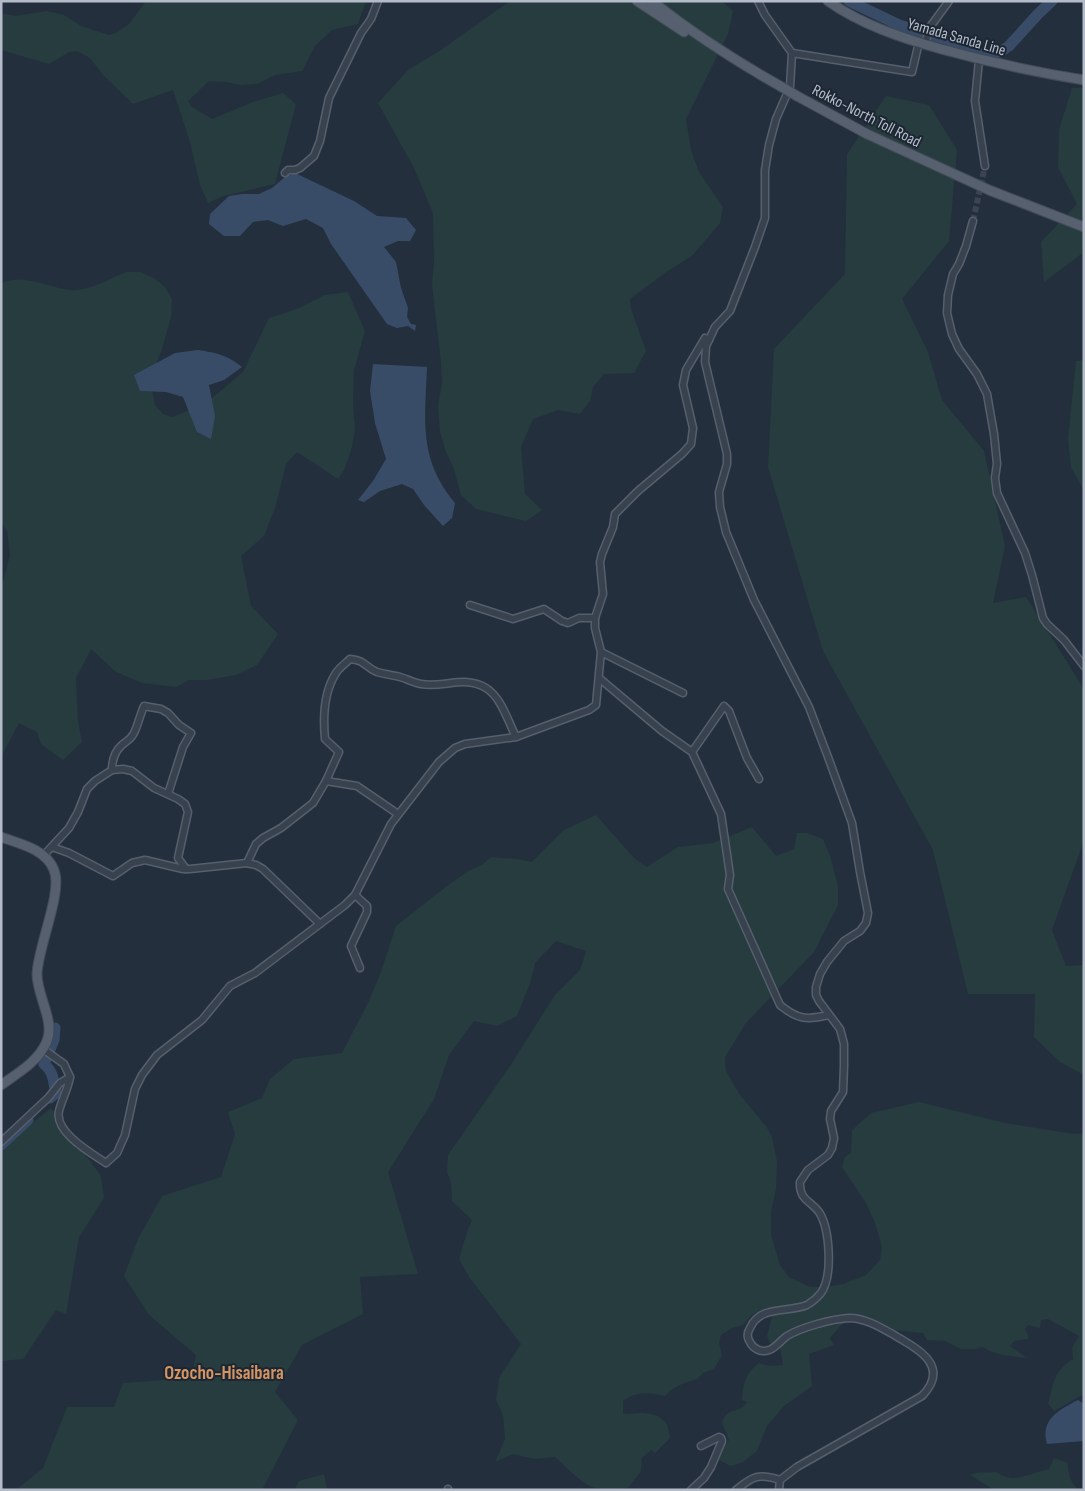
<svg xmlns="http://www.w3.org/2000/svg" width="1085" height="1491" font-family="'Sofia Sans Condensed',sans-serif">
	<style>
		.green { fill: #263c3f }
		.water { fill: #394c67 }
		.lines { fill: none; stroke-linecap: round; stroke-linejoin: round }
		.river { stroke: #394c67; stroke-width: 11 }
		.minor-tunnel { stroke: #3a4453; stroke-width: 6; stroke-dasharray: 6 3; stroke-linecap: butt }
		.minor-casing { stroke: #565f6c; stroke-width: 9 }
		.major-casing { stroke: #414a57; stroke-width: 11 }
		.minor { stroke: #38414e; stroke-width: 6 }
		.major { stroke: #56606e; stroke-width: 9 }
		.major-bridge-casing { stroke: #414a57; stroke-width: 11; stroke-linecap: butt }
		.major-bridge { stroke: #56606e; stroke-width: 9 }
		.labels { text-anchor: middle; stroke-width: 4; stroke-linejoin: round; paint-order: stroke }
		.street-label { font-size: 16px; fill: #b4bcc9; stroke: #1d2633 }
		.quarter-label { font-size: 19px; font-weight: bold; fill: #d59563; stroke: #1d2633 }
	</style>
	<rect width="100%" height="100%" fill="#242f3e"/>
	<g class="green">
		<polygon points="146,1 366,1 358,24 332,30 315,46 302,71 275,75 257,84 240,85 227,82 209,81 188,101 192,107 212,119 253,102 283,93 296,104 275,184 223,196 208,203 200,185 190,142 173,90 133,104 103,75 90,58 77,51 69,52 49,64 1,50 1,13 15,16 47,11 64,15 81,26 109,35 116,33 129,24"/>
		<polygon points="510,1 722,1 733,11 728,34 686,119 691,150 699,172 723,207 720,223 693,255 665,273 630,299 631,309 646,351 634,373 604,374 593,387 590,401 580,414 558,410 533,419 521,447 525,494 542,510 526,521 476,509 461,495 454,469 446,452 440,432 438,405 442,384 441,362 432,286 434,260 433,213 414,168 378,103 408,70 438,52"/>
		<polygon points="1072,88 1084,88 1084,252 1044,282 1041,242 1077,204 1058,167 1059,130"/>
		<polygon points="886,96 929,105 957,150 949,241 902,299 928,352 942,400 984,451 1005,546 993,603 1026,597 1084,689 1084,840 1052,930 1066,966 1084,965 1084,1073 1082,1074 1060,1062 1034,1037 1035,994 968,994 933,850 823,651 768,467 774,349 845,274 847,154"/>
		<path d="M126,272h14l14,6 11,9 7,12 -1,18 -9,32 -12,31 5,25 8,9 9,3 33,-13 38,-32 26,-54 28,-9 28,-14 23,-3 17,39 -11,39 -1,33 2,27 -4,21 -7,19 -6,9 -41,-27 -11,12 -11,44 -11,28 -23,20 10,50 27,28 -21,31 -21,10 -29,5h-18l-13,7 -34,-4 -26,-11 -25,-23 -15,29 2,44 4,20 -19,18 -22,-16 -4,-12 -18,-9 -18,34v-168l9,-34 -3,-24 -6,-9v-238c21,-12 48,4 69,6 18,2 39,-11 56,-18z"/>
		<polygon points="1084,360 1084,490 1071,467 1068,439 1076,361"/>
		<path d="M596,815l38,43 13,9 31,-20 35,-4 39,-16 24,29 18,-7 3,-16h10l16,6 7,17 8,30v19l-24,47 -68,71 -21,34 1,14 14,24 26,31 6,11 5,24 -1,28 -5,23v23l9,30 9,12 21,10h16l17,-3 23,-9 14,-15 2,-13 -7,-24 -9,-20 -24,-36 3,-10 6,-4 1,-23 19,-17 48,-11 86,21 69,11 10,-1v263l-2,-1 -28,16 -6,-7c6,-22 5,-32 25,-45l-1,-11 7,-12 -31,-17 -7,1 -1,8 -12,-3 -3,4 3,6v4l-14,2 -4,5 17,12c-15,-2 -31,-2 -44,-11l-7,2h-15l-16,-8 -18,-1 -4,-7 -30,-3 -27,-14 -24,8 -12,14 4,7 -25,9 3,32 -28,20 -17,20 -10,25 -14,11 -12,4 -12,-6 4,-13 6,-7 -7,-17c6,-19 17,-7 25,-21l-5,-2c1,-17 4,-27 17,-37l10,3 14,-1 -3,-18 -10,-4 -3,-7 5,-19 -5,-9 -15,7 -9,10 -11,3 -11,7 -2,8 3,12 -8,14 -11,4 -6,6 -13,4 -13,7 -6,6c-15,-4 -29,-5 -42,5v12c6,2 10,0 16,0 19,0 30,6 31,25l-15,15 -4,-3 -9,8 -1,13 -13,17c-11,1 -25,3 -36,-1 -12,-5 -27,-21 -37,-30l-20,2 -22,-5 -18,8 10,-23 -2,-24 -7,-15 3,-22 22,-34 -52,-67 -10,-18 8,-27 5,-12 -20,-19 -1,-18 -4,-11 1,-17 62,-89 45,-71 25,-25 6,-19 -30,-10 -21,22 -5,20 -13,33 -20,10 -23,-5 -25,34 -15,44 -46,73 30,102 -58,3 3,37 -61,31 -27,47 23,28 -36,70h-246l27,-22 24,-61h47l9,-24 68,-5 5,-23 -47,-40 -25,-39 14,-37 24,-43 59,-19 14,-43 -7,-22 34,-14 8,-19 24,-20 48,-6 27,-52 12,-29 15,-46 51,-40 21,-15 14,-6 9,-8 26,2 15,3 32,-32z"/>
		<polygon points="51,1108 101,1176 104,1198 79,1237 66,1314 56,1310 23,1359 1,1361 1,1148"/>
		<path d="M1054,1458l14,5c0,11 2,19 11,27h-85l-24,-15 6,-2 21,-1c15,13 34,1 52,-3z"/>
		<polygon points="324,1474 327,1490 294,1490 299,1481"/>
	</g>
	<g class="water">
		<polygon points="295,173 354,201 377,216 406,218 416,230 410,241 398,241 384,247 396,262 401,288 408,308 407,317 411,324 416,325 415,331 408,326 397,328 387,324 331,244 323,228 306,219 283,226 268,220 253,222 240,236 224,236 209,224 210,214 229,196 242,194 259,194 272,188 285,177"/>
		<path d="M198,350c19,3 29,5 44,17l-18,13 -15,5 6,31 -4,23 -14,-7 -14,-35 -17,-5 -26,-1 -6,-16 41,-22z"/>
		<path d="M373,364l54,3c-2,53 -9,92 28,136l-3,15 -9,8 -19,-21 -11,-16 -11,-5 -22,7 -16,11 -6,-2 15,-19 13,-22 -11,-36 -5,-32z"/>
		<path d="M1078,1400l6,4v37l-37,3c-7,-25 12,-34 31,-44z"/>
	</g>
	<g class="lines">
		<g class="river">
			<polyline points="849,1 899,25 951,41 969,52 981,54 1000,52 1009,46 1038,14 1052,1"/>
			<path d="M50,1098l6,-5c-3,-12 -2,-21 -12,-29l10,-24 1,-12"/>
			<polyline points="1,1145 28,1120"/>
		</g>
		<polyline class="minor-tunnel" points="973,221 985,166"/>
		<defs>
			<g id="minor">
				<path d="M758,1l7,14 27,38 -2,34 -14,32 -7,26 -4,25v48l-10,29 -25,64 -15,16 -9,19 -1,16 22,92v10l-8,28 1,15 6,25 28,68 55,107 19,50 24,66 8,49 8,41 -2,10 -6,8 -16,10 -17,21 -7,12 -4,13v8l3,6 21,28 4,15v22l-1,26 -12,19 -1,8 4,19 -2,10 -4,7 -20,15 -8,12c-1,18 10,18 19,30 11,17 14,64 2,81 -4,5 -9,9 -14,12 -20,8 -47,0 -57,23 -3,5 -3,10 0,14 3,7 12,11 19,8 7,-2 12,-10 18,-14 15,-9 45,-17 62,-18 16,0 31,9 45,17 24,14 57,31 28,61l-125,71 -17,13 -1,10"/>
				<polyline points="925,44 930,27 949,1"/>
				<polyline points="792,53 912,72 919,42"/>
				<polyline points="979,60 975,101 985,166"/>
				<polyline points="285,173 288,170 295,170 300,168 314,156 320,141 329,98 361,33 371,19 378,1"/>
				<polyline points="973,221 966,246 959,264 953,274 948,295 947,313 952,334 959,349 977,374 987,394 994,434 997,464 995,478 997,493 1025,553 1032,575 1043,618 1047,624 1064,640 1084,666"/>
				<polyline points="470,605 513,619 544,609 562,621 568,623 579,618 595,618"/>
				<polyline points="601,652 683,693"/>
				<path d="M599,678l63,53 30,21 29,62 9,61 -2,14 52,116c18,15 27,15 49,10"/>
				<polyline points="692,752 724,706 729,711 747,758 759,779"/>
				<path d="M112,770c0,-10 2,-18 10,-25 5,-4 9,-6 12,-12 4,-8 6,-18 10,-27l17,3 7,4 11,12 12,8 -8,14 -15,47"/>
				<polyline points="326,781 357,786 398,814"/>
				<polyline points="52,847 69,853 113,876 132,863 145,860 183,869 190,869 247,863 256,865 263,869 320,924"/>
				<polyline points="44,855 69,828 78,812 87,789 95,781 112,770 123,769 132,771 154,788 178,799 185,804 188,812 178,858 186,869"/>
				<path d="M247,863l9,-19 7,-6 18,-10 32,-25 13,-22 13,-29 -14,-13c-2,-21 -2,-46 11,-66 3,-5 9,-9 14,-14 15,1 15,8 27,13 7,2 15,3 23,5 7,2 14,6 21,7 22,4 45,-9 65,4 15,9 22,33 30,49"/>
				<polyline points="355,895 367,906 367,912 351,946 360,968"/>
				<path d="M43,1049l21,15 6,13c-2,12 -8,22 -11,34 -5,21 32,42 47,52l11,-10 8,-18 10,-46 7,-14 15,-20 45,-35 28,-34 25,-13 90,-68 10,-10 36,-71 48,-62 16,-14 10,-4 51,-7 73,-27 7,-5 5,-53 -6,-24v-10l8,-24 -3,-32 2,-8 11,-27 2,-13 23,-23 44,-37 9,-10 2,-16 -10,-43 3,-15 19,-32 4,2"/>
				<polyline points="1,1142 48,1098 60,1083 70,1077"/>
				<polyline points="448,1490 448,1489"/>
				<polyline points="691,1490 704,1478 711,1467 722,1441 721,1438 719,1437 701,1446"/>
				<path d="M736,1490c17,-14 23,-17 44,-10"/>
			</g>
			<g id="major">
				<polyline points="637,1 684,32"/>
				<path d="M652,1c40,32 84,60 128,85"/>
				<path d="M828,1c34,24 74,37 113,48 47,13 94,23 143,31"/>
				<polyline points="797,96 867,134 989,190 1084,227"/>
				<path d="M1,837c19,7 45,12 53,33 9,22 -16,76 -17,104 0,22 18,47 10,67 -8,20 -29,32 -46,44"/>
			</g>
		</defs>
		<use href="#minor" class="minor-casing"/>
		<use href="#major" class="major-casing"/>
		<use href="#minor" class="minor"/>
		<use href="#major" class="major"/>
		<defs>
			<polyline id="major-bridge" points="780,86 797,96"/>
		</defs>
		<use href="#major-bridge" class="major-bridge-casing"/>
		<use href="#major-bridge" class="major-bridge"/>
	</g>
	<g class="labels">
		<g class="street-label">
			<text transform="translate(957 36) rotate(16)" y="6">Yamada Sanda Line</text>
			<text transform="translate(867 115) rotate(27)" y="6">Rokko-North Toll Road</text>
		</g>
		<g class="quarter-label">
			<text x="224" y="1379">Ozocho-Hisaibara</text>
		</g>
	</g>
	<rect width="1085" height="1491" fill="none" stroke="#b4bcc9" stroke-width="5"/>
</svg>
